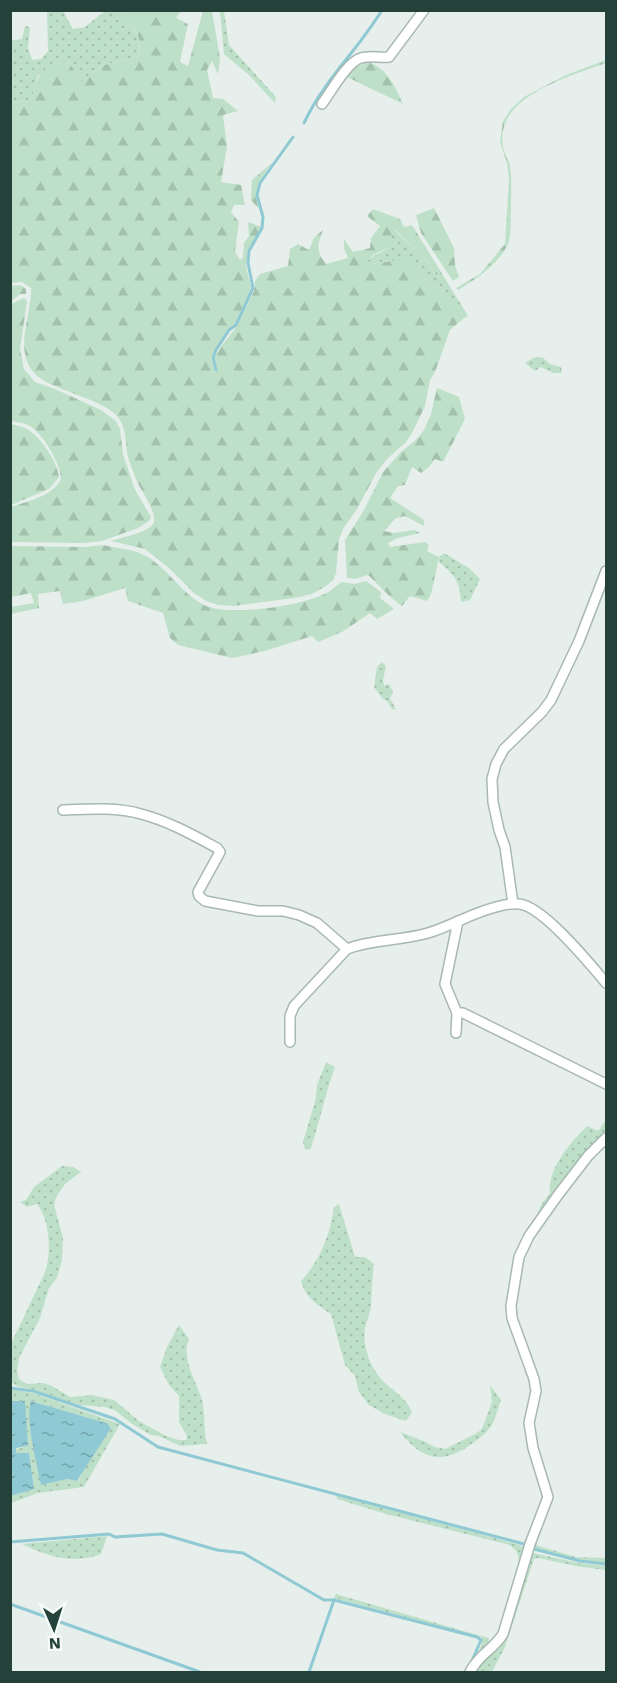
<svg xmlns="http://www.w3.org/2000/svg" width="617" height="1683" font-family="'Work Sans',sans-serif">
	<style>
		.grass { fill: url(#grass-dots); fill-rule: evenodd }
		.forest { fill: url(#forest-firs) }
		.water { fill: url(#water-ripples) }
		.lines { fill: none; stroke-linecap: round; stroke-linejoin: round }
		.stream { stroke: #8ec9d4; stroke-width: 3 }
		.minor-casing { stroke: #a8b8b2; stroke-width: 12 }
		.minor { stroke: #fff; stroke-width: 9 }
	</style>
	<defs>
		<pattern id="grass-dots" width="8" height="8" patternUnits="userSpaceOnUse" patternTransform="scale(1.5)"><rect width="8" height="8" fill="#bfe0c8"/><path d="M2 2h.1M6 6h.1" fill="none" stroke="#a4c1ad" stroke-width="1.8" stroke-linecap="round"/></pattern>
		<pattern id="forest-firs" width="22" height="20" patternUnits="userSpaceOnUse" patternTransform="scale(1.5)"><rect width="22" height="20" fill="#bfe0c8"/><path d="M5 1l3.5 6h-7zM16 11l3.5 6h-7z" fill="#a4c1ad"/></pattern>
		<pattern id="water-ripples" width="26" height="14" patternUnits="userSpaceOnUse" patternTransform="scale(1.5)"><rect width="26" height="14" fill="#8ec9d4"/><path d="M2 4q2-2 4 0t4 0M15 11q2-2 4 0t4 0" fill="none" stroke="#74a5ad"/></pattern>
	</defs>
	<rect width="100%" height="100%" fill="#e6efeb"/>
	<g class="grass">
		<path d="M118,10c14,15 25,26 20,46l-37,10 -19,16 -15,-23 -29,16 -6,24 -20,4 -2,-3v-59l12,-2 3,-13 5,1 -2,21 4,12 9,-1 7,-8 -1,-40h16l10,18 12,-2 20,-16z"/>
		<polygon points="220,11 224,11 229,45 276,97 275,103 249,75 224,54"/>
		<polygon points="394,230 421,254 436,275 441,272 468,316 464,318 453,302 438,287 427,283 420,271 388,261 371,264 367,260 390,247 390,239"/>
		<polygon points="542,357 550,364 561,367 562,373 553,373 541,367 535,371 525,363 533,358"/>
		<path d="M444,553l25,15 11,11 -10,21 -9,2c-1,-21 -6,-26 -22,-40v-5z"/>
		<polygon points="382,662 386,666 383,680 384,686 389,684 393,692 390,698 396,710 392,709 387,701 383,699 374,687 377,667"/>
		<path d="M326,1062l9,5c-10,27 -15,54 -24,81l-6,2 -2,-8 13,-44 1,-13z"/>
		<path d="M606,1120v15l-74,92 9,-22 9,-12c-3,-24 21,-51 37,-67l11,5z"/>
		<path d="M62,1166l11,1 8,5 -16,12 -9,13 -2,8 9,33 -1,22 -5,18 -8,10 -9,30 -21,40 -2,13 2,8 8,5 16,-1 9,3 18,11 22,-2 22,5 25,21 27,15 13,4h7l1,-4 -8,-14v-26l-10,-11 -9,-18 7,-20 12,-22 10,14c-8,18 6,41 12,58 5,15 2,32 6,47l-27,2 -21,-10 -8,-1 -19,-11 -16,-13 -11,-4 -26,-2 -45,-15 -18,-4 -5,-5v-37l35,-74c5,-21 4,-49 -9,-66l-10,3 -7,-5 6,-2 8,-13z"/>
		<path d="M339,1204l16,53h10l9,7c-2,14 -2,28 -3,42 -1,8 -4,14 -6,22 -3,17 5,39 16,51 11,12 24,17 31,33l-6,9 -21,-7 -16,-9 -10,-13 -4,-16 -10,-11 -14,-51c-14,-9 -25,-16 -30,-33 19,-20 29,-46 33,-74z"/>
		<path d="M490,1385l11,15c-3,8 -5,16 -8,23 -4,8 -13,15 -20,20 -30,22 -50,18 -73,-11l26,10 9,5 10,2 32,-16 5,-4 10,-27z"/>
		<path d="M10,1389l23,4 87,31 -36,63 -46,6 -27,10v-7l23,-7 -5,-36h-13v-4l12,-3 -4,-45h-13zM31,1401l75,22 -12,29 -16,29 -11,-2 -26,5z"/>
		<polygon points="336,1495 520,1545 526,1548 521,1567 517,1552 510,1545 386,1514 337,1499"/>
		<path d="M107,1536l-6,18c-27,11 -55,2 -79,-10z"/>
		<polygon points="532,1544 576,1557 606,1558 606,1563 581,1560 535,1548"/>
		<path d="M533,1553l46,10 27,3v4l-31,-4 -36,-8 -5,1 -29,88 -13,25h-17c6,-13 14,-22 27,-28l28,-89z"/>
		<polygon points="336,1594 481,1636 489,1638 488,1642 490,1643 474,1661 482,1644 481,1637 334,1598"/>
	</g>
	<g class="forest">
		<path d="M118,11h63l-5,7 12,6 -8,38 8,4 15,-55h9l8,47 -2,16 -6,-13 -5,9 6,28 10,1 15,12 -15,4 4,32 -6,35 20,3 4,20h-11l-3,7 8,10 -4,30 5,8 3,-2 1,-15 5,-7 -1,-14 13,5 -13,24 -2,15 5,21 -3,9 -14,29 -6,5 -17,28 4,14 2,-1 -3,-13 6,-10 17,-22 17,-35 1,-10 5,-7 28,-8 2,-17 8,-5 11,6 5,-12 9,-8c-6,15 -7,21 3,34l22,-6 -4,-9v-10l9,13 17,-4 1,-10 9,-12 -13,-10 6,-7 27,10 4,8 8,-2 29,47 -5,3 -15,-21 -26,-24 -5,9v8l-17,8 -6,6 4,3 35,-5 14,12 7,12 11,4 16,15 10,16 -14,12 -15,42 -5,8 -5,26 -13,27 -6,9 -18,16 -12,15 -19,36 -14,20 -4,10 -3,34 -3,7 -7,6 -14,8 -18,4 -61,8 -15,-1 -12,-4 -12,-8 -25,-25 -24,-19 -34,-8c9,-3 38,-9 42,-17 6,-10 -13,-34 -17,-45 -3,-7 -6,-15 -8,-22 -3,-15 -1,-32 -13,-43 -19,-18 -72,-25 -84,-45 -16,-24 1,-55 0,-81l-9,-6 -11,1v-183l2,3 19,-4c7,-26 7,-33 35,-40l15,23 19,-16 37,-10c6,-20 -6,-31 -20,-45z"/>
		<path d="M606,60v3c-28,10 -68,22 -90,44 -13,13 -17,30 -11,47 2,4 4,8 5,12 2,14 1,28 1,42 -1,11 1,26 -3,36 -9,20 -33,36 -50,46l-2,-2 24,-14 25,-30 4,-65 -2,-16 -7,-21 3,-21 8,-12 13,-12 42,-22z"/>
		<path d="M368,62c20,7 27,24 35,42l-56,-27 6,-8z"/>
		<path d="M273,162c-13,18 -21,25 -14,47l-8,-9 1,-20z"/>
		<polygon points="434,208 454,248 455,265 459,277 453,281 421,233 416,215"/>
		<polygon points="20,285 26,289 26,294 20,294 11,302 11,286"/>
		<path d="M24,298l3,3 -7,48 4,20 11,13 20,7 46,21 15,11 4,8 3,25 12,36 16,27 -2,4 -11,7 -36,13 -18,2 -73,-1v-35c16,-6 41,-10 50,-28 0,-15 -18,-45 -31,-53 -5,-3 -14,-4 -19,-5v-117z"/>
		<path d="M437,388l22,9 6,22 -22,43 -8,-3 -6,8 -8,6 -9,-6 -7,18 -7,1 -8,12 34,22v6l-19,-10 -9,2 -12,13 10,2 20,-3 6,3 -22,5 -10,5 2,4 35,-5 4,3 -2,6 12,6 -8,37 -4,7 -17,-5 -8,10c-13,-9 -22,-20 -34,-31l-13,4 -8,-1 -2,-38 18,-28 20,-40 17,-19 17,-14 7,-9 7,-16z"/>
		<path d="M11,424c4,1 10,2 14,4 15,7 32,33 34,49l-10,12 -38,16z"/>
		<path d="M103,545c13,3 29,4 41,10 21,10 38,39 60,50 23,12 95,1 118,-10 8,-3 13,-8 19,-13l13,2 12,-3 15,11 -1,6 14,11 -17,10 -7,-6 -28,19 -24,10 -6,-6 -47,15 -33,7 -54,-13 -8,-7 -7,-25 -35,-12 -3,-13 -42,13 -20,3 -3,-13 -22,3 1,14 -28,6v-7l23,-4 -3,-10 -20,4v-51l74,1z"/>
	</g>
	<g class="water">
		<polygon points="11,1401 25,1401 28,1446 16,1448 16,1453 29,1453 34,1489 11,1496"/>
		<path d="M31,1401l75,22 5,5 -34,53 -10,-2 -26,6c-4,-20 -16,-67 -10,-84z"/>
	</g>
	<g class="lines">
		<g class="stream">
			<path d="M304,123c20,-43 54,-73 78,-113"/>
			<polyline points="216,370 213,358 216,350 229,330 236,325 253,288 248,263 249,251 262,228 263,217 257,195 260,183 293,137"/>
			<polyline points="10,1388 33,1391 115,1419 158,1447 524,1544"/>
			<polyline points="10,1542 109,1534 115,1537 162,1534 217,1550 243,1553 324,1600 334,1600 477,1637 481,1640 471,1663"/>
			<polyline points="534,1549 580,1561 606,1564"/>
			<polyline points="10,1604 200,1672"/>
			<polyline points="309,1672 334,1600"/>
		</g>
		<defs>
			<g id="minor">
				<path d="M322,104c9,-12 25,-42 39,-46 9,-3 19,0 28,-1l35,-47"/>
				<path d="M63,810c24,-1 54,-3 78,4 27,7 52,21 76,34l3,4 -22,40 1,4 6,5 53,10h25l16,4 18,8 30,26"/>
				<polyline points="513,904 505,847 499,830 493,802 492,779 496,764 504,749 542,712 551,700 579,641 606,571"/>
				<polyline points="457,1013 463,1013 606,1084"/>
				<polyline points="456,1033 457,1013 445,984 458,921"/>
				<path d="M290,1042v-26l4,-10 53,-57c25,-10 54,-8 81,-16 23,-7 44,-20 68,-26 7,-2 16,-4 23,-3 24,2 71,60 87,79"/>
				<path d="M470,1672c9,-18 23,-22 33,-38l27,-90 18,-47 -15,-49 -4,-25 7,-32 -2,-12 -22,-61 -1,-12 8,-49 10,-21 29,-41 30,-39 18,-18"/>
			</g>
		</defs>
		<use href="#minor" class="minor-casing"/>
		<use href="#minor" class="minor"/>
	</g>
	<rect width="617" height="1683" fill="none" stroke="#24423a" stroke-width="24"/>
	<g transform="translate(54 1629) rotate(177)" stroke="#f7fbf9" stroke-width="4.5" paint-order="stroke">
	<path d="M0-4.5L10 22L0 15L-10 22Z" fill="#24423a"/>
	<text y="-9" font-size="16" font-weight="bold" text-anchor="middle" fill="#24423a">N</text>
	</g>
</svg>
